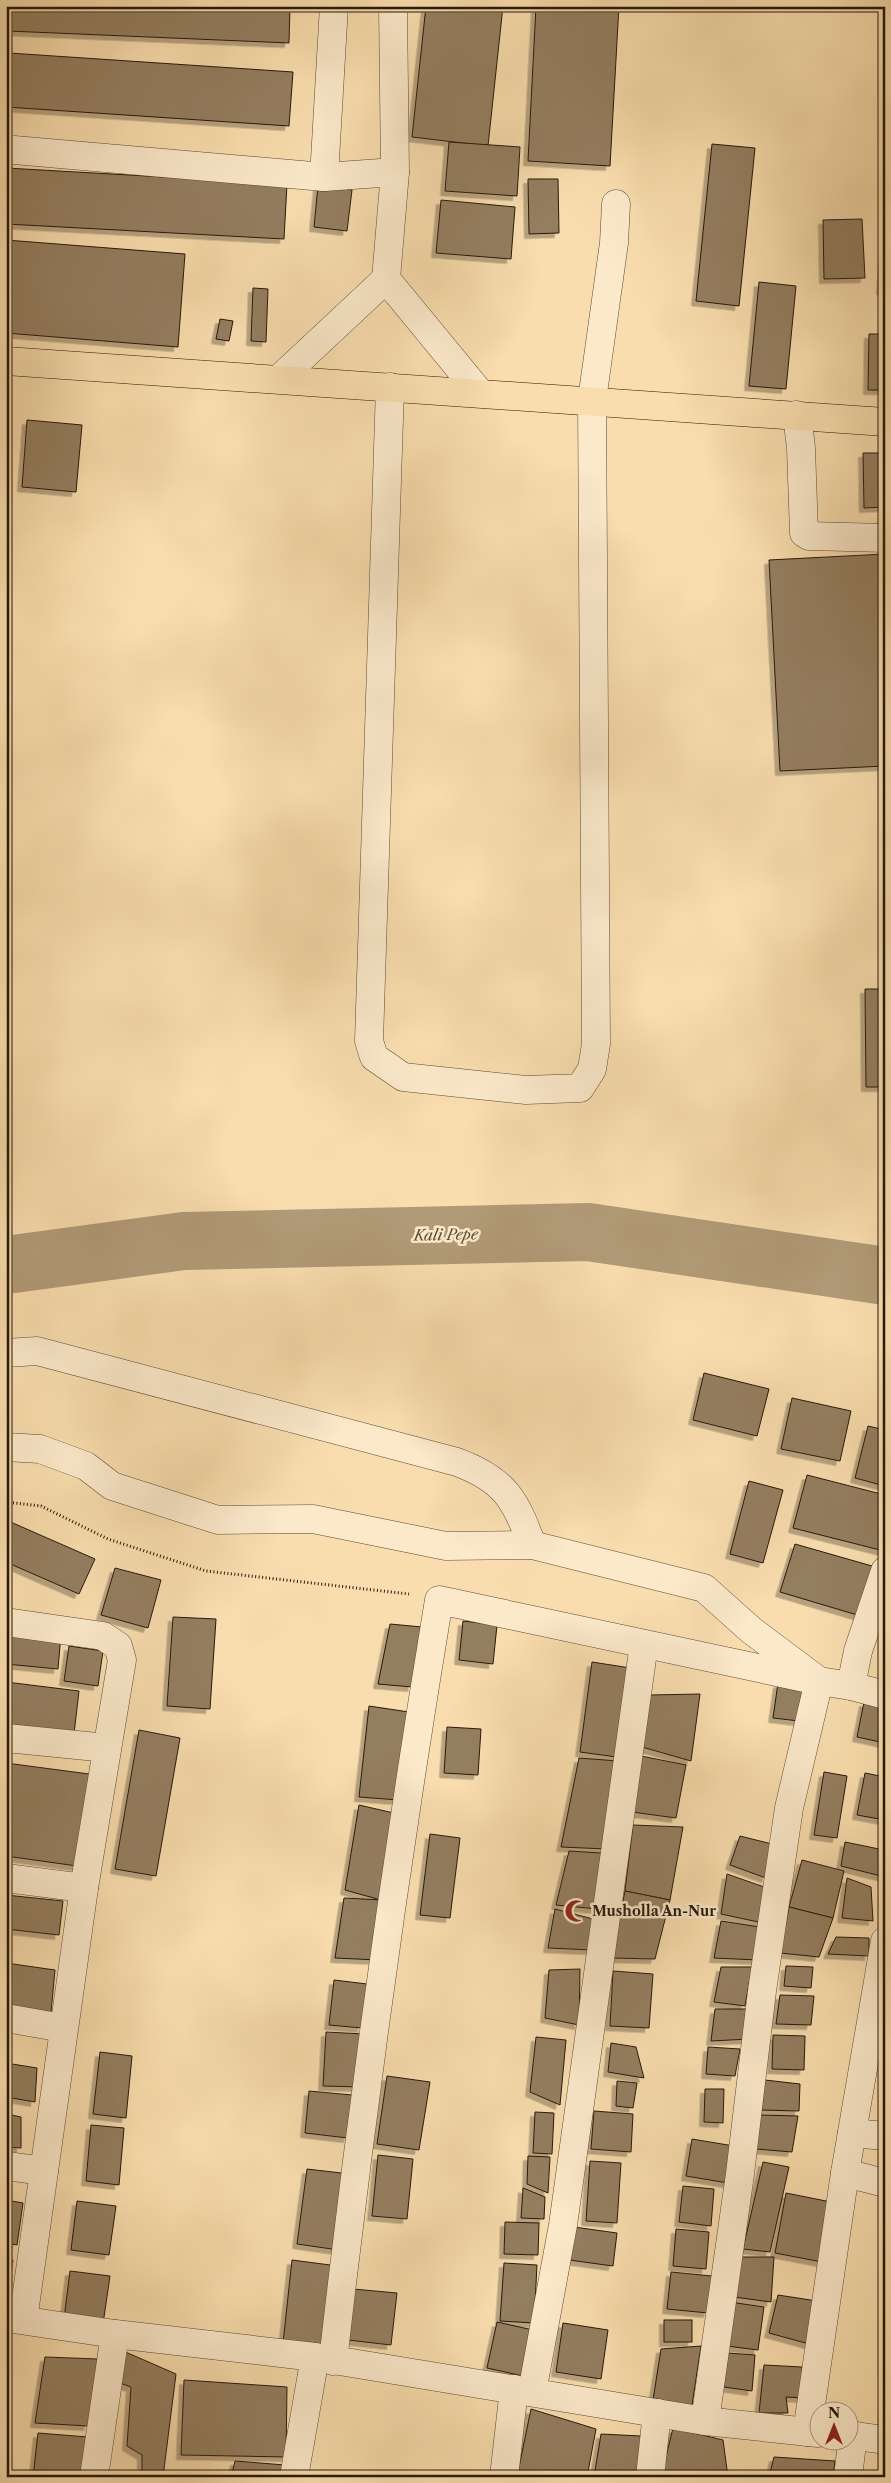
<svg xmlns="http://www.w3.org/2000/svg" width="891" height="2483" font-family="'Libre Caslon Text',serif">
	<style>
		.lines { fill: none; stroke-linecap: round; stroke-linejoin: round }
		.river { stroke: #b19a77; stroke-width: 58 }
		.building { fill: #947e60; stroke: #26180b; filter: url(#shadow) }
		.minor-casing { stroke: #5b4934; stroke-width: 29 }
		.major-casing { stroke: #26180b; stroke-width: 29 }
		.path { stroke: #26180b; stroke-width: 3; stroke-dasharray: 1 2.5; stroke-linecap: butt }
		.minor { stroke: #fbe9ca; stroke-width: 28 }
		.major { stroke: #f9ddae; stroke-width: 28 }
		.labels { text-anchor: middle; stroke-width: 5; stroke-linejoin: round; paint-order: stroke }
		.poi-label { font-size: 14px; font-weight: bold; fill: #26180b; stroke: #fbe9ca; text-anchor: start }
		.water-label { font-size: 15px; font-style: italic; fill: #5e4c36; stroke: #fbe9ca }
	</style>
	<defs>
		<filter id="shadow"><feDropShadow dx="-4.5" dy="4.5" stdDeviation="0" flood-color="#0004"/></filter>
	</defs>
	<rect width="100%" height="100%" fill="#f9ddae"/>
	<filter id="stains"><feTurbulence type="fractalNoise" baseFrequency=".004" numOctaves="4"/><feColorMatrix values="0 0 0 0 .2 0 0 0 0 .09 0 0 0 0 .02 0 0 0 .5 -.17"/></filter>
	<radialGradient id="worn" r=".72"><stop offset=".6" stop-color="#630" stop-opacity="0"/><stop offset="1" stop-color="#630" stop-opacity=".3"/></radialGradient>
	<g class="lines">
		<polyline class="river" points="6,1265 184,1241 588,1232 885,1276"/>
	</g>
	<g class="building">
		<polygon points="10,6 290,6 289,43 8,31"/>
		<polygon points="426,6 503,6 488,146 412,137"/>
		<polygon points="536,6 619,6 610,166 528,161"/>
		<polygon points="9,53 293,72 289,126 6,107"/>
		<polygon points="449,142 520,147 517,196 445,191"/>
		<polygon points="712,144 755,148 739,306 696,301"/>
		<polygon points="6,168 287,184 284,239 6,224"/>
		<polygon points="528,179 558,179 559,233 529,234"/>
		<polygon points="318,186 352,190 347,231 314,227"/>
		<polygon points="441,200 515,207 511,259 436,253"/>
		<polygon points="862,219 865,278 824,279 823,220"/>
		<polygon points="885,239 885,290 881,290"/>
		<polygon points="6,240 185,254 178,347 6,333"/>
		<polygon points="759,282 796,286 786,389 749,386"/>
		<polygon points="253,288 268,289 266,342 251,341"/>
		<polygon points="220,319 233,321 229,341 216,339"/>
		<polygon points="869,334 885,334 885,390 868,390"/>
		<polygon points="27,420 82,425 76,492 22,487"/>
		<polygon points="863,453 885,453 885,507 864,508"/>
		<polygon points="885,554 885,766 780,771 769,560"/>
		<polygon points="865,989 885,989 885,1087 866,1087"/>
		<polygon points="704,1373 769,1389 757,1436 693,1420"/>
		<polygon points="792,1398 851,1411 840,1461 781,1449"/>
		<polygon points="868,1426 885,1430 885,1486 855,1478"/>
		<polygon points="807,1475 885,1495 884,1551 793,1528"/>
		<polygon points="749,1481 783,1490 763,1563 730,1554"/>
		<polygon points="6,1520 95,1559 79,1594 6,1562"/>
		<polygon points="795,1544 879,1568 864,1617 780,1592"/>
		<polygon points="115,1568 161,1580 148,1628 101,1615"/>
		<polygon points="173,1617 216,1619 210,1709 167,1706"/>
		<polygon points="463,1621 497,1625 493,1664 459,1660"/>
		<polygon points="390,1624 422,1627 412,1687 378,1684"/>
		<polygon points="6,1628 61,1634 58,1669 6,1664"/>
		<polygon points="69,1646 103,1651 98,1686 64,1681"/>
		<polygon points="592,1662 637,1669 624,1758 580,1752"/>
		<polygon points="6,1682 79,1691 74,1734 6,1725"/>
		<polygon points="778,1683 804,1687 799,1721 773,1718"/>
		<polygon points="700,1694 691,1761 642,1747 650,1695"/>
		<polygon points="864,1702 885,1706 885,1743 857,1737"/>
		<polygon points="369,1706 409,1712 399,1800 359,1797"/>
		<polygon points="447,1727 481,1729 478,1775 444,1773"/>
		<polygon points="139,1730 180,1738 156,1876 115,1869"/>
		<polygon points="641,1756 686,1765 676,1818 632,1812"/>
		<polygon points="579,1758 618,1761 607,1849 561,1847"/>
		<polygon points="6,1763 89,1774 77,1866 6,1856"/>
		<polygon points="824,1772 847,1776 837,1838 814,1835"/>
		<polygon points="865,1773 885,1777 885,1820 857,1815"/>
		<polygon points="359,1805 398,1814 381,1900 345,1890"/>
		<polygon points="633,1825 683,1827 670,1900 625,1891"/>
		<polygon points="430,1834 460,1838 450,1918 420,1915"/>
		<polygon points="740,1836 772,1844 766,1878 730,1865"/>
		<polygon points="845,1842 884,1850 885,1877 841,1866"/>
		<polygon points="569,1851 601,1853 597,1909 556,1905"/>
		<polygon points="802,1860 844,1871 833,1918 789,1907"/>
		<polygon points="727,1874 767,1888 763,1923 721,1914"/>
		<polygon points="847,1878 871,1887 873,1921 842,1918"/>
		<polygon points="625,1891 670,1900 655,1959 611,1958"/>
		<polygon points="6,1895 63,1901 59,1935 6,1929"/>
		<polygon points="344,1898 381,1900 378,1960 335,1958"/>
		<polygon points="789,1907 833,1918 819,1957 780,1953"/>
		<polygon points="555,1909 597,1920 592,1950 548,1948"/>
		<polygon points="721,1921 766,1928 758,1960 714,1958"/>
		<polygon points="836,1937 869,1938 869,1956 828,1954"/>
		<polygon points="6,1963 55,1970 51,2012 6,2005"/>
		<polygon points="786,1966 813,1967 811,1988 784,1986"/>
		<polygon points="721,1967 752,1967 745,2006 714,2002"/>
		<polygon points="580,1969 579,2025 545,2018 549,1970"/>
		<polygon points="613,1971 653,1974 649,2028 610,2026"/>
		<polygon points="334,1980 367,1984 362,2028 329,2025"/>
		<polygon points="780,1995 814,1996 811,2025 776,2024"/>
		<polygon points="715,2009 749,2009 749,2039 711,2041"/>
		<polygon points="326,2032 364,2034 361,2087 323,2086"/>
		<polygon points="773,2035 805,2036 804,2070 772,2069"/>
		<polygon points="536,2037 566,2040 560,2105 530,2092"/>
		<polygon points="611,2043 636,2047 644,2078 608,2072"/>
		<polygon points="708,2047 740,2049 735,2076 706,2074"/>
		<polygon points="100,2052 132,2056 126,2118 93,2114"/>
		<polygon points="6,2063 37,2068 35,2102 6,2097"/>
		<polygon points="387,2076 430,2082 419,2150 377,2144"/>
		<polygon points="765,2080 800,2084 799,2111 760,2110"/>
		<polygon points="617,2081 637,2083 633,2108 616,2106"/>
		<polygon points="705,2089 724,2089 723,2123 704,2122"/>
		<polygon points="309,2091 352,2095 348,2138 305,2133"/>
		<polygon points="594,2111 633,2114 631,2152 591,2149"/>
		<polygon points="535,2112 554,2113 552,2154 533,2153"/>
		<polygon points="6,2114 21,2117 21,2148 6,2147"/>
		<polygon points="760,2115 798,2116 792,2152 756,2149"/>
		<polygon points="91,2125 124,2128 119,2185 86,2181"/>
		<polygon points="692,2139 734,2146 728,2183 686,2176"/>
		<polygon points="378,2155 413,2159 407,2219 372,2216"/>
		<polygon points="528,2156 550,2157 548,2193 527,2184"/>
		<polygon points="590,2161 621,2163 617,2223 586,2221"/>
		<polygon points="763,2162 789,2167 770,2252 743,2249"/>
		<polygon points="307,2169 350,2174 339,2250 297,2244"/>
		<polygon points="683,2186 714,2189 711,2226 679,2222"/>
		<polygon points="523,2188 545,2197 544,2219 521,2218"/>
		<polygon points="786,2193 831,2202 822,2262 775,2253"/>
		<polygon points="6,2200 23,2203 17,2245 6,2243"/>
		<polygon points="77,2201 116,2206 109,2255 71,2250"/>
		<polygon points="505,2222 539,2223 538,2255 504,2254"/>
		<polygon points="574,2227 617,2233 613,2266 569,2260"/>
		<polygon points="676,2229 709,2232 706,2269 673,2266"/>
		<polygon points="742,2257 774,2257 771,2302 734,2297"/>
		<polygon points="6,2259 13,2260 7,2300 6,2300"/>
		<polygon points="292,2260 338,2266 329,2353 283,2343"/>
		<polygon points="504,2263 537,2265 534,2323 500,2321"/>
		<polygon points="70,2271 110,2276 103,2324 64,2319"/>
		<polygon points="671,2272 712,2276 708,2313 667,2309"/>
		<polygon points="353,2289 397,2293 391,2345 348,2340"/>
		<polygon points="778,2295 817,2301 809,2344 769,2333"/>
		<polygon points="730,2302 764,2307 758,2350 727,2346"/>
		<rect x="664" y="2320" width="28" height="22"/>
		<polygon points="497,2322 533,2330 523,2376 487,2368"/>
		<polygon points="563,2323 608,2330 601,2379 556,2372"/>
		<polygon points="701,2346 691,2412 653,2400 661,2349"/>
		<polygon points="121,2350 176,2374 163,2477 117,2477 117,2475 142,2471 142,2455 127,2446 131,2387 117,2382"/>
		<polygon points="727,2353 755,2355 752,2391 724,2387"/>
		<polygon points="45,2357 98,2359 88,2426 35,2423"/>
		<polygon points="764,2365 802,2367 803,2398 786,2397 788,2413 759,2413"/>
		<polygon points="184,2380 287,2387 286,2457 181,2455"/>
		<polygon points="531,2409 596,2429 587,2477 517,2477"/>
		<polygon points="673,2428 723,2440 728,2477 661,2477"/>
		<polygon points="38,2433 88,2437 80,2477 33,2477"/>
		<polygon points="601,2434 641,2436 639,2477 594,2477"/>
		<polygon points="774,2457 835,2461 833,2477 769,2477"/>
		<polygon points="235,2461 285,2465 283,2477 231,2477"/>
	</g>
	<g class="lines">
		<defs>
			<g id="minor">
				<polyline points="393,6 395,172 386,279 479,392"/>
				<polyline points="14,150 324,177 395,172"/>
				<polyline points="324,177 334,6"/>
				<polyline points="279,379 386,279"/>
				<polyline points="390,387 369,1041 374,1057 403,1077 526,1090 580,1088 592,1069 596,1044 592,400 614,243 616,204"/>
				<polyline points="797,415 801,448 804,533 809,536 885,538"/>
				<path d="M6,1353l31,-2 420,111c48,18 58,37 75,83"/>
				<polyline points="6,1447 40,1449 86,1466 112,1486 218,1520 313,1519 446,1546 532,1545 704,1588 751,1630 819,1681 789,1808 762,1991 740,2174 705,2421"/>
				<polyline points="6,1622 103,1636 118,1646 122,1660 84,1888 23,2320"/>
				<polyline points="851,1686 858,1651 885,1571"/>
				<polyline points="6,1738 107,1748"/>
				<polyline points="6,1878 84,1888"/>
				<polyline points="6,2018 63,2028"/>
				<polyline points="852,2133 885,2136"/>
				<polyline points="6,2166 44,2171"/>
				<polyline points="845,2173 885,1941"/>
				<polyline points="6,2318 115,2334 315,2357 705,2421 818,2433"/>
				<path d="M333,2361c29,-255 64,-508 106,-761l380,81 32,5 34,9"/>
				<polyline points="532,2392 563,2225 644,1644"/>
				<polyline points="807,2432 845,2173 885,2183"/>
				<polyline points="848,2435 885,2440"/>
				<polyline points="94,2477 115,2334"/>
				<polyline points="294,2477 315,2357"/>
				<polyline points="504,2477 514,2389"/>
				<polyline points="650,2477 657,2413"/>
				<polyline points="848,2477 853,2435"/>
			</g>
			<polyline id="major" points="6,361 885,422"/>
		</defs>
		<use href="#minor" class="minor-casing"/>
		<use href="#major" class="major-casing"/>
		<polyline class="path" points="6,1502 41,1506 108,1539 206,1571 409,1594"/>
		<use href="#minor" class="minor"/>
		<use href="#major" class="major"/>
	</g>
	<defs>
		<symbol id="mosque-bare" viewBox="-9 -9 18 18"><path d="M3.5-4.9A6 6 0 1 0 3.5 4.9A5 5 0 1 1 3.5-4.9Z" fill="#8f2418" stroke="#fbe9ca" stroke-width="2.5" paint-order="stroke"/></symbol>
	</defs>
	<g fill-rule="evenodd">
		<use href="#mosque-bare" x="560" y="1895" width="32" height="32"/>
	</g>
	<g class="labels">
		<g class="poi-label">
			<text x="592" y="1916">Musholla An-Nur</text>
		</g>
		<g class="water-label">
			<text transform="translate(446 1235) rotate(-1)" y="5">Kali Pepe</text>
		</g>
	</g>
	<rect width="891" height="2483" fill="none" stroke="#f9ddae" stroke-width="25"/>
	<rect x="8" y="8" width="876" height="2468" fill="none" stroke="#26180b" stroke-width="2.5"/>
	<rect x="12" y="12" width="866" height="2458" fill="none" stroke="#26180b"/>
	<g transform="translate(834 2426)"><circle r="24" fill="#fbe9ca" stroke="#a6957e"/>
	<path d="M0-4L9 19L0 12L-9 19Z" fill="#8f2418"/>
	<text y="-8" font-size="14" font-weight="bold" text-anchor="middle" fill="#26180b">N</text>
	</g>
	<rect width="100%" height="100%" filter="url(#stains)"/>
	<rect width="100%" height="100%" fill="url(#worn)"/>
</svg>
